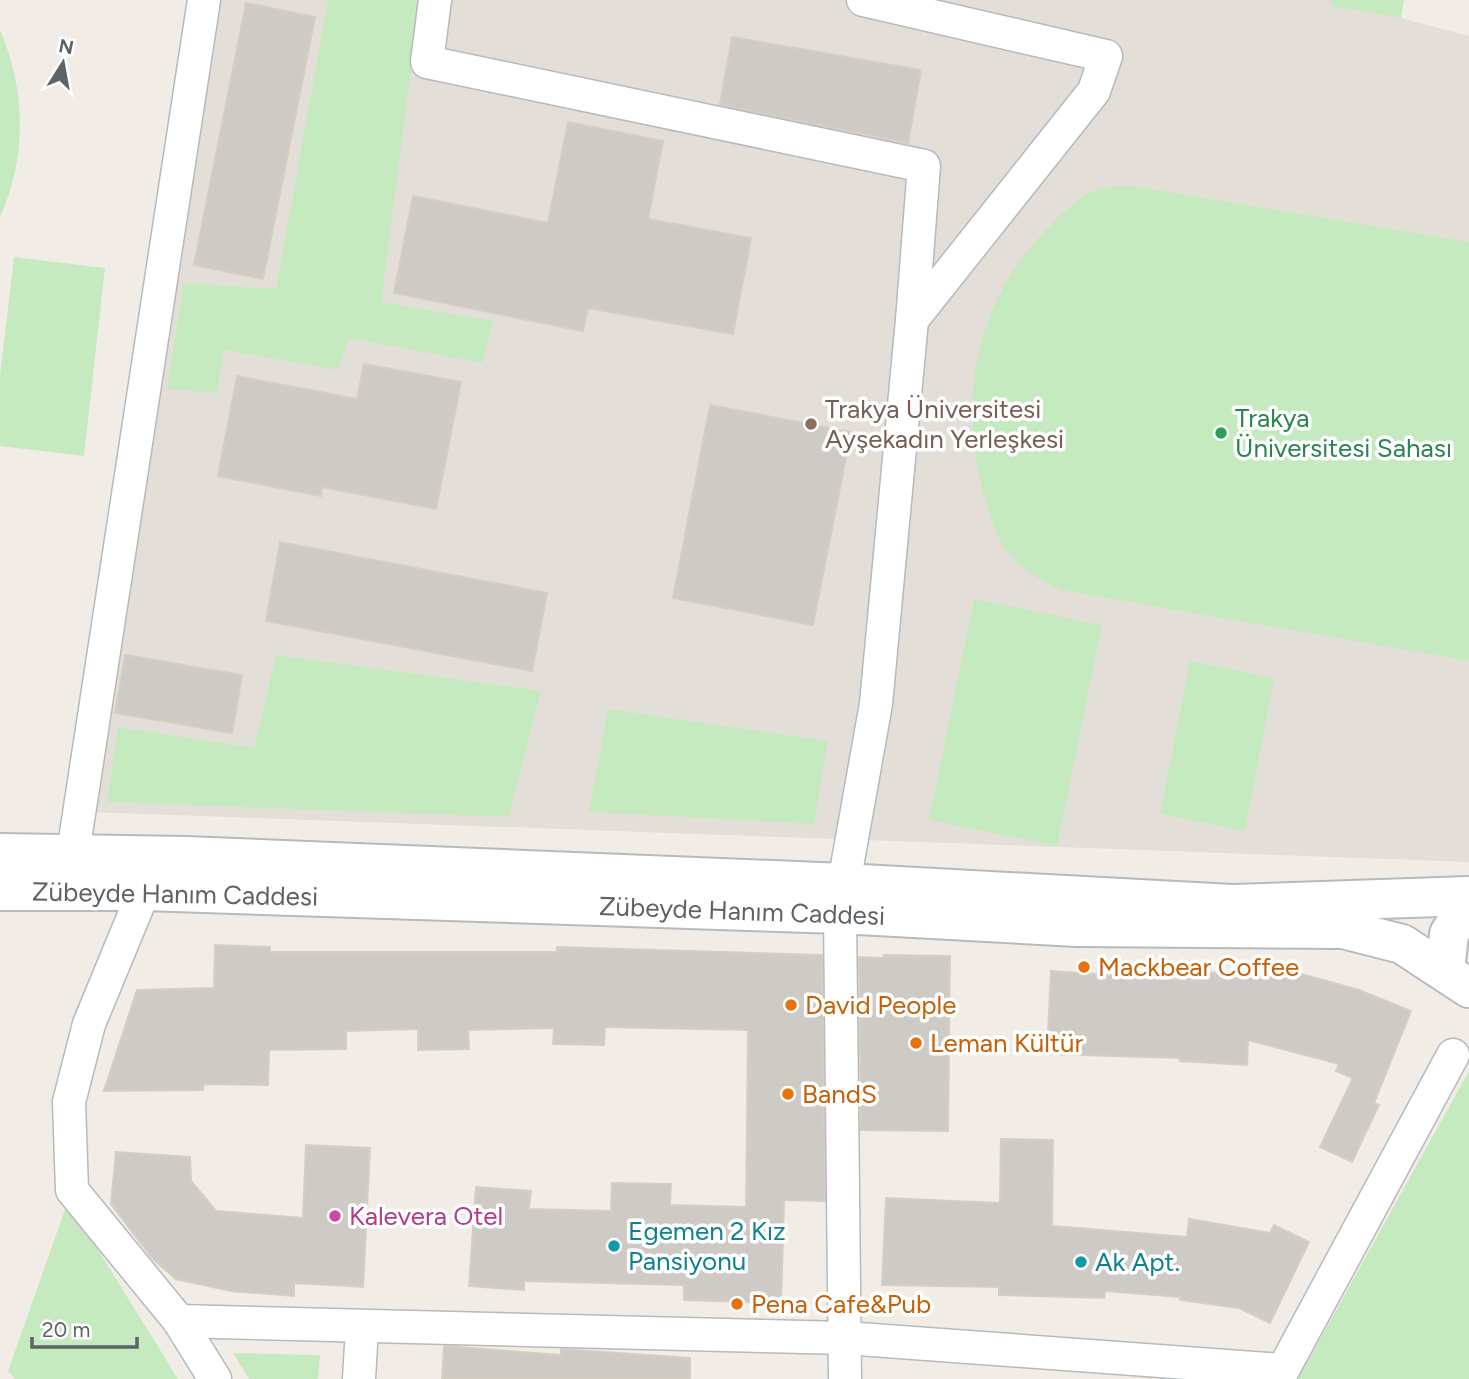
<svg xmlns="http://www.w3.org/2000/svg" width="1469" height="1379" font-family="Figtree,sans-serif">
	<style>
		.education { fill: #e3ded7 }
		.green { fill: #c6eac0 }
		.building { fill: #cecac5; stroke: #d6cec3; stroke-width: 2 }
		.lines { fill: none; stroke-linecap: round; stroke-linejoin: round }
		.street-casing { stroke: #b6babd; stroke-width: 35 }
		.secondary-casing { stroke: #b4babe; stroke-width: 42 }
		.street { stroke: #fff; stroke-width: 32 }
		.secondary { stroke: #fff; stroke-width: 38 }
		.education-dot { fill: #8d6e63; stroke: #fff; stroke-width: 2.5 }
		.leisure-dot { fill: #2e9e5b; stroke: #fff; stroke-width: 2.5 }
		.food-dot { fill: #e8710a; stroke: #fff; stroke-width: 2.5 }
		.hotel-dot { fill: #d1479c; stroke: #fff; stroke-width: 2.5 }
		.culture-dot { fill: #0f9aa8; stroke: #fff; stroke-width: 2.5 }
		.labels { text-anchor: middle; stroke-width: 7; stroke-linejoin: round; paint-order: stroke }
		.education-label { font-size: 26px; fill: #785e54; stroke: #fff; text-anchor: start }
		.leisure-label { font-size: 26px; fill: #27864d; stroke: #fff; text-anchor: start }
		.street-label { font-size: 26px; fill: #5d6367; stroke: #fff }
		.food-label { font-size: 26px; fill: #c56008; stroke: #fff; text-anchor: start }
		.hotel-label { font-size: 26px; fill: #b23c85; stroke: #fff; text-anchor: start }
		.culture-label { font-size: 26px; fill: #0d838f; stroke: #fff; text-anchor: start }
	</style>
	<rect width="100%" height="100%" fill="#f1ede6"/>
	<polygon class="education" points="218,0 1402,0 1401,18 1469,36 1469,862 92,812"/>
	<g class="green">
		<polygon points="328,0 420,0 381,302 493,321 482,363 349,338 338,370 224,350 217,393 167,389 184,283 276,289"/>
		<polygon points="1331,0 1404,0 1401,18 1332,6"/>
		<path d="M0,30c26,60 27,128 0,187z"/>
		<path d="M1127,185l342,57v419l-408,-71c-20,-10 -37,-19 -52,-36 -12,-14 -18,-36 -23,-53 -31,-96 -10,-204 64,-275 12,-13 29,-30 46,-36 9,-3 21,-3 31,-5z"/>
		<polygon points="14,257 105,268 84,456 0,446 0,376"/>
		<polygon points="974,599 1102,625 1057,846 929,820"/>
		<polygon points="276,655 541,691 509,817 107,802 118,727 254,748"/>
		<polygon points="1190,661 1274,678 1245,831 1160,814"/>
		<polygon points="608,709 828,741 814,824 589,812"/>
		<polygon points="1469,1071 1469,1379 1298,1379"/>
		<polygon points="68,1201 178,1379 15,1379 8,1371"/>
		<polygon points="233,1353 320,1355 318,1379 249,1379"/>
	</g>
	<g class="building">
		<polygon points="246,3 315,17 263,279 194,265"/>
		<polygon points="732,37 921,70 908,143 720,105"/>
		<polygon points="568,122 663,141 648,219 751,238 733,334 588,308 583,331 394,293 413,196 548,223"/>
		<polygon points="364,364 461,382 436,509 322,487 321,496 218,476 237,376 357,399"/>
		<polygon points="710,405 851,432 813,625 673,598"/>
		<polygon points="280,542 547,593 532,671 266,621"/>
		<polygon points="125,655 242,675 232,733 115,713"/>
		<polygon points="215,945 270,947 270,952 557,952 557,947 822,955 825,1201 784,1200 781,1303 684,1300 684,1285 524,1281 524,1290 469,1286 476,1187 531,1191 529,1209 611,1211 612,1183 671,1184 670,1205 746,1207 748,1030 605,1027 604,1045 553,1044 554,1028 468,1030 469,1049 418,1050 418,1029 346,1031 346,1049 269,1050 268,1085 204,1084 203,1090 104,1091 137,990 214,988"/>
		<polygon points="884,955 950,956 948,1131 861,1130 859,957 884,958"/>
		<polygon points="1051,971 1184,980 1185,971 1292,977 1294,972 1359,990 1411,1011 1374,1103 1379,1105 1352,1162 1320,1147 1353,1078 1336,1071 1339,1064 1248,1040 1247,1065 1180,1061 1180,1058 1047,1054"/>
		<polygon points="1001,1139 1053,1140 1052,1226 1187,1237 1189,1219 1270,1233 1274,1225 1309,1242 1270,1323 1239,1308 1180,1300 1180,1297 1105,1291 1104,1298 999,1295 999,1287 882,1285 886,1198 1000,1203"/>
		<polygon points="306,1145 370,1148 363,1287 294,1283 294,1296 231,1291 176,1279 153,1259 111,1204 116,1152 190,1157 191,1181 216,1211 303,1218"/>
		<polygon points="444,1346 561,1355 561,1349 690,1358 690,1379 442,1379"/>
	</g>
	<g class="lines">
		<defs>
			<g id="street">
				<polyline points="435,0 427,62 924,166 912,320"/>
				<polyline points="73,853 204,0"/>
				<polyline points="844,883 876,704 912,320 1094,91 1106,56 863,0"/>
				<polyline points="144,891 89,1024 69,1102 72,1190 179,1321 215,1379"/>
				<polyline points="840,914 845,1379"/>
				<polyline points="179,1321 845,1338 1283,1370 1453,1055"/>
				<polyline points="359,1379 362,1328"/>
			</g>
			<g id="secondary">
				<polyline points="0,853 186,856 844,883 1232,904 1469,896"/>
				<polyline points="0,891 144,891 840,914 1077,927 1343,929 1402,944 1469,988"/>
				<polyline points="1445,971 1449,934 1469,902"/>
			</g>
		</defs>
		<use href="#street" class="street-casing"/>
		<use href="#secondary" class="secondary-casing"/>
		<use href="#street" class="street"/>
		<use href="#secondary" class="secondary"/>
	</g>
	<circle class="education-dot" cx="811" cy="424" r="7"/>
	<circle class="leisure-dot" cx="1221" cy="433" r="7"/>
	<g class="food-dot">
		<circle cx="1084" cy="967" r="7"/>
		<circle cx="791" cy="1005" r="7"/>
		<circle cx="916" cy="1043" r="7"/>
		<circle cx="788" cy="1094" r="7"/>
		<circle cx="737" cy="1304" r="7"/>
	</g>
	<circle class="hotel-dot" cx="335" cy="1216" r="7"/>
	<g class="culture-dot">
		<circle cx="614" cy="1246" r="7"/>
		<circle cx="1081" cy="1262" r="7"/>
	</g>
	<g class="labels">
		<g class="education-label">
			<text x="825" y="418">Trakya Üniversitesi<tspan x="825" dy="30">Ayşekadın Yerleşkesi</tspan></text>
		</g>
		<g class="leisure-label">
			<text x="1235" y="427">Trakya<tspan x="1235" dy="30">Üniversitesi Sahası</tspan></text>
		</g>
		<g class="street-label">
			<text transform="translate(175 894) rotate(1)" y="9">Zübeyde Hanım Caddesi</text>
			<text transform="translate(742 911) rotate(2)" y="9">Zübeyde Hanım Caddesi</text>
		</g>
		<g class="food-label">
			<text x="1098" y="976">Mackbear Coffee</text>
			<text x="805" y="1014">David People</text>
			<text x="930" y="1052">Leman Kültür</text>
			<text x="802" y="1103">BandS</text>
			<text x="751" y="1313">Pena Cafe&amp;Pub</text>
		</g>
		<g class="hotel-label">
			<text x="349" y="1225">Kalevera Otel</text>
		</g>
		<g class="culture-label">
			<text x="628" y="1240">Egemen 2 Kız<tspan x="628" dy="30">Pansiyonu</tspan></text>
			<text x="1095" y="1271">Ak Apt.</text>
		</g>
	</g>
	<g transform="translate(63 63) rotate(11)" stroke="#ffffff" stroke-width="5" paint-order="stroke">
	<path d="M0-5L12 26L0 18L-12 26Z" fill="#5d6367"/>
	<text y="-10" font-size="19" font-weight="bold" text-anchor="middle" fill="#5d6367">N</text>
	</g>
	<path d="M32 1337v10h105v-10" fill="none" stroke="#5d6367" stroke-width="3.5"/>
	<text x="42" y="1337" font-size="21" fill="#5d6367" stroke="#ffffff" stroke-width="5" paint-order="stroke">20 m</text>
</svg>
